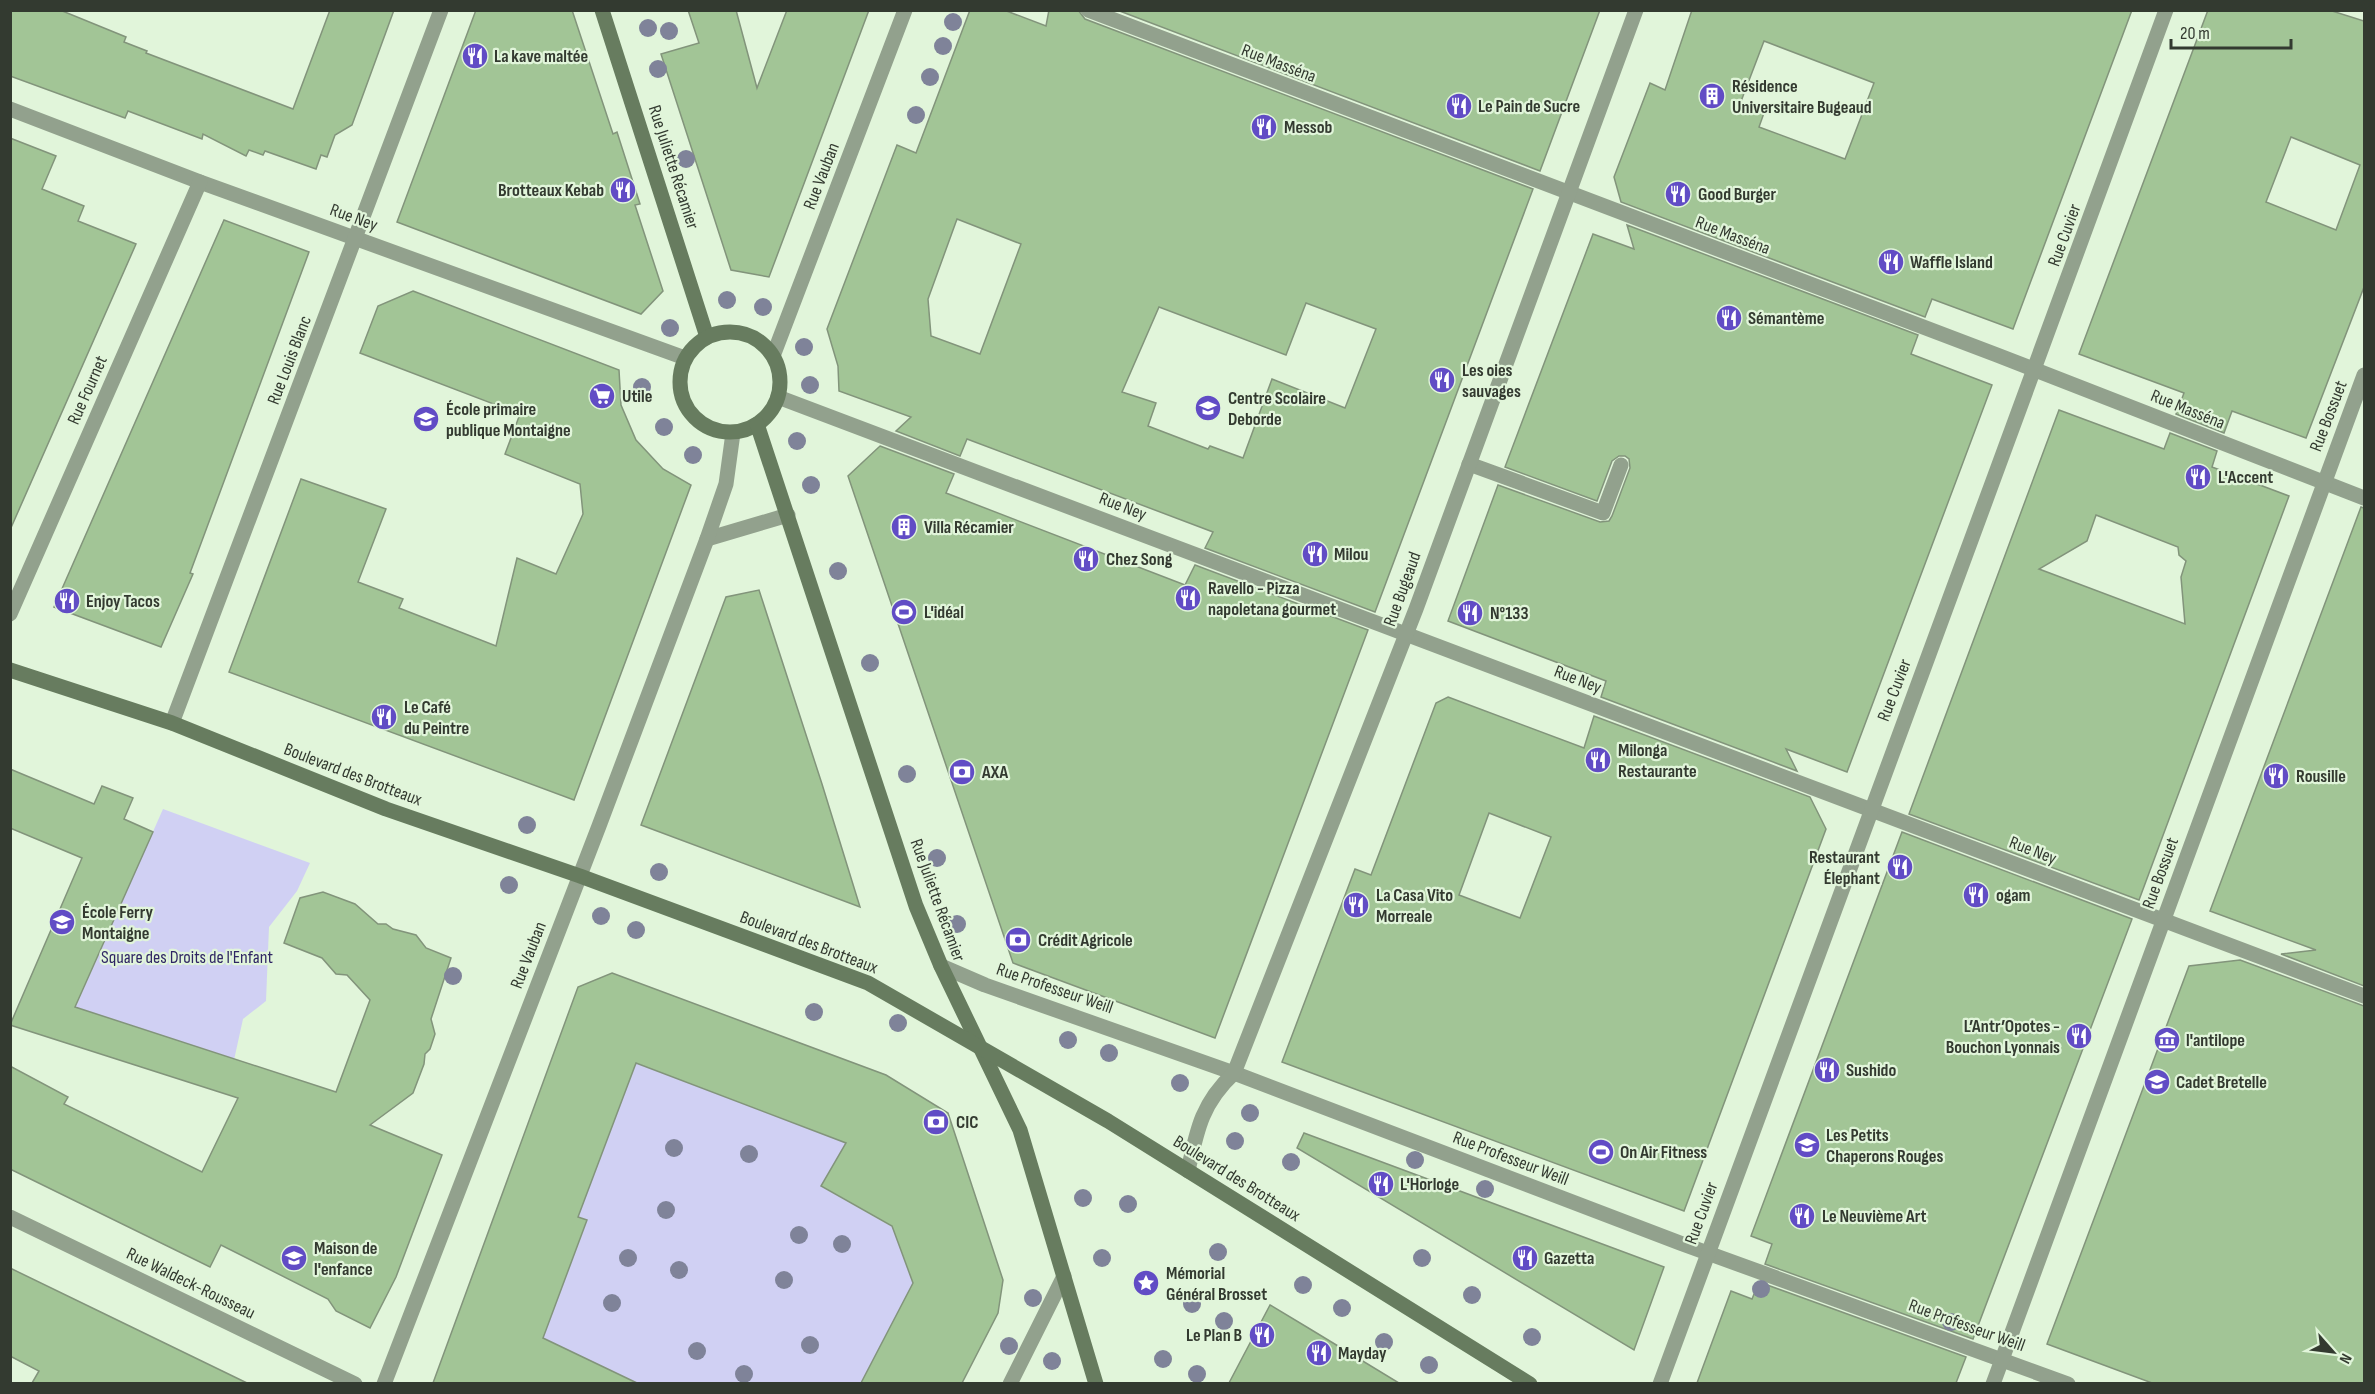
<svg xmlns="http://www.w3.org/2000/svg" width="2375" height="1394" font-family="'Sofia Sans Condensed',sans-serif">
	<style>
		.green { fill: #d0d0f3 }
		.building { fill: #a2c596; stroke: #82947b; stroke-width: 1.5; fill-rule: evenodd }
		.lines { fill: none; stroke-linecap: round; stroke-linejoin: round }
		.service { stroke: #92a18d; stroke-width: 15 }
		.pedestrian { stroke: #92a18d; stroke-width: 15 }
		.minor { stroke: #92a18d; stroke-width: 15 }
		.tertiary { stroke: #92a18d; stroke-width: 15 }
		.secondary { stroke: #677c5f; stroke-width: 15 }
		.tree { fill: #7f8399 }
		.labels { text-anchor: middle; stroke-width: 4.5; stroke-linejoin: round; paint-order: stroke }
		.poi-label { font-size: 18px; font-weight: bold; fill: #333a30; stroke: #e1f5da; text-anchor: start }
		.street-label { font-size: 18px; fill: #333a30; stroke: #e1f5da }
		.park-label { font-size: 18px; fill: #2f2564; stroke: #e1f5da }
	</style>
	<rect width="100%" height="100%" fill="#e1f5da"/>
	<g class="green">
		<polygon points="163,809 310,863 297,891 269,927 266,1001 243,1019 234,1060 73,1013"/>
		<polygon points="636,1063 847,1143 822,1187 894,1228 913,1283 861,1383 629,1383 617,1377 617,1374 534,1336 555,1306 587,1221 578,1217"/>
	</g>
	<g class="building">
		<polygon points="10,10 60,10 126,37 124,42 147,51 146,53 293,109 330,10 394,10 352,125 335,135 327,157 321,155 316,169 265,151 263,155 249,150 246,156 203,134 202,139 128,111 125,118 10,76"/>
		<polygon points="476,10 572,10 613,134 617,132 640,204 635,205 663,291 641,314 397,222"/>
		<polygon points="688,10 736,10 757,88 787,10 869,10 769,277 731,270 661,54 699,43"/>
		<path d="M970,10h34l42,16 3,-16h29l7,9 448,170 -158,423 -170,-64 8,-16 -246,-93 -7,17 -64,-25 15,-14 -72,-26 -1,-25 -11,-37 70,-184 19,8zM957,219l64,25 -41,110 -49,-18 -3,-37zM1306,303l70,26 -31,79 -73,-29 -29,79 -33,-12 -2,3 -60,-23 8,-23 -34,-11 37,-85 127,48z"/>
		<polygon points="1117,10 1600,10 1540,171"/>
		<path d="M1692,10h440l-119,319 -81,-30 -7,18 -304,-115 -7,-25 36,-94 15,7zM1764,41l110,42 -29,76 -86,-32 5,-14 -24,-9z"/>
		<path d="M2208,10h121l35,11v266l-58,151 -74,-27 -8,22 -48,-19 8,-21 -105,-39zM2291,137l69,28 -24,65 -70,-28z"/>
		<polygon points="10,138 56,156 42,189 84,206 78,221 136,244 10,530"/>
		<polygon points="224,220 309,252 190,573 193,574 161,647 54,607"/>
		<polygon points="1627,225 1918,335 1911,354 1992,385 1847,772 1786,749 1797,771 1601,697 1606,681 1448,621 1498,485 1600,522 1609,521 1612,516 1630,468 1629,459 1625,456 1619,456 1612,461 1597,501 1505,467 1593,234 1634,249"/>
		<polygon points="413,291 619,370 621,405 636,440 663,469 691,485 574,800 229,672 301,479 386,509 358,582 403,599 399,608 496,646 517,558 556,574 583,514 580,484 505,454 520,414 360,353 378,306"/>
		<path d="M2059,410l105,39 6,-16 47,18 -5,16 77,29 -150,404 -230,-86zM2096,515l82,32 1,8 7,6 -5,16 4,47 -146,-55 48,-28z"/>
		<polygon points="880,446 954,474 946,493 1185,585 1195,565 1368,630 1215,1038 1013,963 848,476"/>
		<polygon points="2361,507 2364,508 2364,986 2281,954 2316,950 2210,911"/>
		<polygon points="759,590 822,784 860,907 641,825 726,597"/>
		<path d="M1448,697l136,51 10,-32 216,81 16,32 -142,382 -402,-149 73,-193 16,6 65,-172zM1489,813l62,24 -31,81 -61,-23z"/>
		<polygon points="10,769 94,804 102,786 133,798 124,819 153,832 75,1007 336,1092 370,1000 347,975 336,974 322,958 284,943 300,898 323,892 355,904 378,924 386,924 393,929 416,935 426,948 451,958 431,1019 435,1034 430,1049 425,1054 424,1064 413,1093 370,1125 442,1155 396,1277 370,1328 336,1311 328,1299 221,1245 210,1267 10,1169 10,1066 68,1097 64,1104 202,1172 238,1098 10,1025 82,858 10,828"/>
		<polygon points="1902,832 2132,919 1973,1339 1765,1264 1772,1244 1751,1236"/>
		<polygon points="2240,960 2364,1006 2364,1383 2152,1383 2047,1344 2189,966"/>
		<polygon points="612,973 886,1075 948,1113 1003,1280 998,1313 962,1383 861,1383 913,1283 892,1226 821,1186 846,1143 636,1063 578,1217 587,1220 543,1338 637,1383 433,1383 578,987"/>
		<polygon points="1304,1133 1664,1267 1634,1350 1297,1148"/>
		<polygon points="10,1268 113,1318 247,1383 32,1383 39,1371 10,1356"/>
		<polygon points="1759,1282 1966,1357 1956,1383 1697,1383 1731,1291 1752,1299"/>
		<polygon points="1270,1305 1310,1329 1399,1383 1229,1383"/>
	</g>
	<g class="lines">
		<polyline class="service" points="1469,464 1603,513 1621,465"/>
		<polyline class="pedestrian" points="941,966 985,985 1234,1073"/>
		<g class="minor">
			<polyline points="1088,10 1997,355 2364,498"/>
			<polyline points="10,109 200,182 685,358"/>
			<polyline points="778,397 2364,996"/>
			<polyline points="10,614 200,182"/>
			<polyline points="172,723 441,10"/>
			<polyline points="1234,1073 1680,1243 2068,1384"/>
			<path d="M1188,1171c9,-42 14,-68 46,-98l182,-464 220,-599"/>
			<polyline points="10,1217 355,1384"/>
			<polyline points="1010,1384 1064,1276"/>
			<path d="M1660,1384c165,-460 340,-915 506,-1374"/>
			<polyline points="1993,1384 2364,375"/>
		</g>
		<g class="tertiary">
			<polyline points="773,356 905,10"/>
			<polyline points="707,539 788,515"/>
			<polyline points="384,1384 599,826 707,539 726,484 733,433"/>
		</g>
		<g class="secondary">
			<polyline points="602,10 707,337"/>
			<circle cx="730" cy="382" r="50"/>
			<polyline points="757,424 916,906 941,966 1020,1130 1096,1384"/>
			<polyline points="10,670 172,723 386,809 580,876 868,983 1108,1121 1530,1384"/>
		</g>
	</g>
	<g class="tree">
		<circle cx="953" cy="22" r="9"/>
		<circle cx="648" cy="28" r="9"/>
		<circle cx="669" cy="31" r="9"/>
		<circle cx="943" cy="46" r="9"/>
		<circle cx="658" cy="69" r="9"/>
		<circle cx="930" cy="77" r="9"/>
		<circle cx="916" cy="115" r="9"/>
		<circle cx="686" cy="159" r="9"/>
		<circle cx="727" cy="300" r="9"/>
		<circle cx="763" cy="307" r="9"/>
		<circle cx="670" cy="328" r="9"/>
		<circle cx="804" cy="347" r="9"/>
		<circle cx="810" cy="385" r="9"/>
		<circle cx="642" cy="387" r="9"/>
		<circle cx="664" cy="427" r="9"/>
		<circle cx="797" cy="441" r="9"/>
		<circle cx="693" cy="455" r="9"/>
		<circle cx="811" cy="485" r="9"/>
		<circle cx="838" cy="571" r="9"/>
		<circle cx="870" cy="663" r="9"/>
		<circle cx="907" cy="774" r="9"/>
		<circle cx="527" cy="825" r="9"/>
		<circle cx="937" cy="858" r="9"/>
		<circle cx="659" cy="872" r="9"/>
		<circle cx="509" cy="885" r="9"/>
		<circle cx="601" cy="916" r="9"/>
		<circle cx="957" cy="924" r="9"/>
		<circle cx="636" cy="930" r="9"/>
		<circle cx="453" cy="976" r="9"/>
		<circle cx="814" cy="1012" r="9"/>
		<circle cx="898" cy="1023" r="9"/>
		<circle cx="1068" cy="1040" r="9"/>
		<circle cx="1109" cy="1053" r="9"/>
		<circle cx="1180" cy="1083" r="9"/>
		<circle cx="1250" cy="1113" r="9"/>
		<circle cx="1235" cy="1141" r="9"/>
		<circle cx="674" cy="1148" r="9"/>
		<circle cx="749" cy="1154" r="9"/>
		<circle cx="1415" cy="1160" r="9"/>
		<circle cx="1291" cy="1162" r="9"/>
		<circle cx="1485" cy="1189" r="9"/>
		<circle cx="1083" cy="1198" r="9"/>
		<circle cx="1128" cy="1204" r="9"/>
		<circle cx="666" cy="1210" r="9"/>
		<circle cx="799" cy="1235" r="9"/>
		<circle cx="842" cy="1244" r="9"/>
		<circle cx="1218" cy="1252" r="9"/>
		<circle cx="628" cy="1258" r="9"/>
		<circle cx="1102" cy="1258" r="9"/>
		<circle cx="1422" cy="1258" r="9"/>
		<circle cx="679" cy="1270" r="9"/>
		<circle cx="784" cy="1280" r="9"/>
		<circle cx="1303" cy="1285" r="9"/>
		<circle cx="1761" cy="1289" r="9"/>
		<circle cx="1472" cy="1295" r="9"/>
		<circle cx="1033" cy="1298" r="9"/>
		<circle cx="612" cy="1303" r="9"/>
		<circle cx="1192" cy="1304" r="9"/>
		<circle cx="1342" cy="1308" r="9"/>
		<circle cx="1224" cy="1321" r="9"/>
		<circle cx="1951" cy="1322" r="9"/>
		<circle cx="1532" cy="1337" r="9"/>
		<circle cx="1384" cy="1342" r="9"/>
		<circle cx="810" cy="1345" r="9"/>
		<circle cx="1009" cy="1346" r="9"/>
		<circle cx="697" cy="1351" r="9"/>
		<circle cx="1163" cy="1359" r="9"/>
		<circle cx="1052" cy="1361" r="9"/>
		<circle cx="1429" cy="1365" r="9"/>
		<circle cx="744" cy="1374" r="9"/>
		<circle cx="1197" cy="1374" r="9"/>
	</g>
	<defs>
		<symbol id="restaurant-disc" viewBox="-11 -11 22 22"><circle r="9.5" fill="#614cc5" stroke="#e1f5da"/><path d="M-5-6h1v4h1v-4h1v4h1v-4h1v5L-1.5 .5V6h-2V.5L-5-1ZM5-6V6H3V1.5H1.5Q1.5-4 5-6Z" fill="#fff"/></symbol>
		<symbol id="building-disc" viewBox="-11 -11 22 22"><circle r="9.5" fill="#614cc5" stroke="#e1f5da"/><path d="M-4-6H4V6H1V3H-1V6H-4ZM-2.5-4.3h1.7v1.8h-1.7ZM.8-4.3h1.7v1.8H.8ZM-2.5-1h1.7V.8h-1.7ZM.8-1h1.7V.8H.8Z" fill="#fff"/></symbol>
		<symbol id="supermarket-disc" viewBox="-11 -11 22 22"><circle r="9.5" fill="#614cc5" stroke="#e1f5da"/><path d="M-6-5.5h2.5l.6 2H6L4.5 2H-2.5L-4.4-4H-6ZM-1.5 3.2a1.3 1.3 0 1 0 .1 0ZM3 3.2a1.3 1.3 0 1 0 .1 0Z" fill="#fff"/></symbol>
		<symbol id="school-disc" viewBox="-11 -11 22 22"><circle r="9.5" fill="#614cc5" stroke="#e1f5da"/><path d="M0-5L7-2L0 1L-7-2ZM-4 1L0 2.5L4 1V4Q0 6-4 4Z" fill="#fff"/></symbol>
		<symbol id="stadium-disc" viewBox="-11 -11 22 22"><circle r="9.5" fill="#614cc5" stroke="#e1f5da"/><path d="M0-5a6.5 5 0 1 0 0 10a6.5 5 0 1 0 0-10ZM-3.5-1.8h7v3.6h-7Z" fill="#fff"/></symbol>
		<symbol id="bank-disc" viewBox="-11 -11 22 22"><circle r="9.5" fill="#614cc5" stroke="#e1f5da"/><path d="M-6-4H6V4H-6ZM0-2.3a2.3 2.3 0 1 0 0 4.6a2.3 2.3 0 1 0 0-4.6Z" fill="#fff"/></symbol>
		<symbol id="museum-disc" viewBox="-11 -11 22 22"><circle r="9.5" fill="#614cc5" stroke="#e1f5da"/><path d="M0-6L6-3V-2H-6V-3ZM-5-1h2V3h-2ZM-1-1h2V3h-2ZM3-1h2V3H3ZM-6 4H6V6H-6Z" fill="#fff"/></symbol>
		<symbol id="sight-disc" viewBox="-11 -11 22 22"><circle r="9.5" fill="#614cc5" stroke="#e1f5da"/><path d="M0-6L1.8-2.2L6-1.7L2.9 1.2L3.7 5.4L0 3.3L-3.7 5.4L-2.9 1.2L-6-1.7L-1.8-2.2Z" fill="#fff"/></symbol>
	</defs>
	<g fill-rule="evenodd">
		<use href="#restaurant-disc" x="460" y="41" width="30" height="30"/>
		<use href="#building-disc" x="1697" y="81" width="30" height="30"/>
		<use href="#restaurant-disc" x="1444" y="91" width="30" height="30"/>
		<use href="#restaurant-disc" x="1249" y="112" width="30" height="30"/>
		<use href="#restaurant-disc" x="608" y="175" width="30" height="30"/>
		<use href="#restaurant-disc" x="1663" y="179" width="30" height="30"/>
		<use href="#restaurant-disc" x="1876" y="247" width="30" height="30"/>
		<use href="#restaurant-disc" x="1714" y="303" width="30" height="30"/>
		<use href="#restaurant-disc" x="1427" y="365" width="30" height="30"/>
		<use href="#supermarket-disc" x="587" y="381" width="30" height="30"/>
		<use href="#school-disc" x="1193" y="393" width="30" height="30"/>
		<use href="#school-disc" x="411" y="404" width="30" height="30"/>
		<use href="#restaurant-disc" x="2183" y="462" width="30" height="30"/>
		<use href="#building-disc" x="889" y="512" width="30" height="30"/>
		<use href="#restaurant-disc" x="1300" y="539" width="30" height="30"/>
		<use href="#restaurant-disc" x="1071" y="544" width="30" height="30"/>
		<use href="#restaurant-disc" x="1173" y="583" width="30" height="30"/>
		<use href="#restaurant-disc" x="52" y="586" width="30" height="30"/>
		<use href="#stadium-disc" x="889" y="597" width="30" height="30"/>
		<use href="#restaurant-disc" x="1455" y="598" width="30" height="30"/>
		<use href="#restaurant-disc" x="369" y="702" width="30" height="30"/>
		<use href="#restaurant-disc" x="1583" y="745" width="30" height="30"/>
		<use href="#bank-disc" x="947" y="757" width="30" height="30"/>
		<use href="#restaurant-disc" x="2261" y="761" width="30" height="30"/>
		<use href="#restaurant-disc" x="1885" y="852" width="30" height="30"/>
		<use href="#restaurant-disc" x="1961" y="880" width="30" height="30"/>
		<use href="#restaurant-disc" x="1341" y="890" width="30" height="30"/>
		<use href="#school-disc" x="47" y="907" width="30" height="30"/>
		<use href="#bank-disc" x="1003" y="925" width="30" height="30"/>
		<use href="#restaurant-disc" x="2064" y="1021" width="30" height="30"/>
		<use href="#museum-disc" x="2152" y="1025" width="30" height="30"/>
		<use href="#restaurant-disc" x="1812" y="1055" width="30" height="30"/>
		<use href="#school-disc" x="2142" y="1067" width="30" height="30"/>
		<use href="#bank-disc" x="921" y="1107" width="30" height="30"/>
		<use href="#school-disc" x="1792" y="1130" width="30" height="30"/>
		<use href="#stadium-disc" x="1586" y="1137" width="30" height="30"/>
		<use href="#restaurant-disc" x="1366" y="1169" width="30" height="30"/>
		<use href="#restaurant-disc" x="1787" y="1201" width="30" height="30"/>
		<use href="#school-disc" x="279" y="1243" width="30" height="30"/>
		<use href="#restaurant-disc" x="1510" y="1243" width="30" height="30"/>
		<use href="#sight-disc" x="1131" y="1268" width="30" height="30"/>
		<use href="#restaurant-disc" x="1247" y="1320" width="30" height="30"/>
		<use href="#restaurant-disc" x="1304" y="1338" width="30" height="30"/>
	</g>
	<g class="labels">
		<g class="poi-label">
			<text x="494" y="62">La kave maltée</text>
			<text x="1732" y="92">Résidence<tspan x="1732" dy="21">Universitaire Bugeaud</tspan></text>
			<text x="1478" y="112">Le Pain de Sucre</text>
			<text x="1284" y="133">Messob</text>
			<text x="604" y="196" text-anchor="end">Brotteaux Kebab</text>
			<text x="1698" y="200">Good Burger</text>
			<text x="1910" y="268">Waffle Island</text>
			<text x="1748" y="324">Sémantème</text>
			<text x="1462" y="376">Les oies<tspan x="1462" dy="21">sauvages</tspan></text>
			<text x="622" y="402">Utile</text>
			<text x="1228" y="404">Centre Scolaire<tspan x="1228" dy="21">Deborde</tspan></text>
			<text x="446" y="415">École primaire<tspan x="446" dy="21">publique Montaigne</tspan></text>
			<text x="2218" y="483">L'Accent</text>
			<text x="924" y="533">Villa Récamier</text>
			<text x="1334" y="560">Milou</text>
			<text x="1106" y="565">Chez Song</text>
			<text x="1208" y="594">Ravello - Pizza<tspan x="1208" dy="21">napoletana gourmet</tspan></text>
			<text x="86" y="607">Enjoy Tacos</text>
			<text x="924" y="618">L'idéal</text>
			<text x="1490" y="619">N°133</text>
			<text x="404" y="713">Le Café<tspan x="404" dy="21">du Peintre</tspan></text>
			<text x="1618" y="756">Milonga<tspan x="1618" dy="21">Restaurante</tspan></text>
			<text x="982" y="778">AXA</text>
			<text x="2296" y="782">Rousille</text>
			<text x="1880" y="863" text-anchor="end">Restaurant<tspan x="1880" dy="21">Élephant</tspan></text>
			<text x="1376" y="901">La Casa Vito<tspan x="1376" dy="21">Morreale</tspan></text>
			<text x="1996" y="901">ogam</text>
			<text x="82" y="918">École Ferry<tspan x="82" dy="21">Montaigne</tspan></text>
			<text x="1038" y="946">Crédit Agricole</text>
			<text x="2060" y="1032" text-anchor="end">L’Antr’Opotes -<tspan x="2060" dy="21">Bouchon Lyonnais</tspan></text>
			<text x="2186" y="1046">l'antilope</text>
			<text x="1846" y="1076">Sushido</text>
			<text x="2176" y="1088">Cadet Bretelle</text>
			<text x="956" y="1128">CIC</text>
			<text x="1826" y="1141">Les Petits<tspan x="1826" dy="21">Chaperons Rouges</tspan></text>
			<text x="1620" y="1158">On Air Fitness</text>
			<text x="1400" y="1190">L'Horloge</text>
			<text x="1822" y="1222">Le Neuvième Art</text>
			<text x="314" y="1254">Maison de<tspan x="314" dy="21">l'enfance</tspan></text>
			<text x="1544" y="1264">Gazetta</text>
			<text x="1166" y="1279">Mémorial<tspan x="1166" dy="21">Général Brosset</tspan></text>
			<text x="1242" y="1341" text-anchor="end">Le Plan B</text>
			<text x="1338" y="1359">Mayday</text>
		</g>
		<g class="street-label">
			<text transform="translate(1279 63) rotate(21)" y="6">Rue Masséna</text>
			<text transform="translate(674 167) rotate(72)" y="6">Rue Juliette Récamier</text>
			<text transform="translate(821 176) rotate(-69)" y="6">Rue Vauban</text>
			<text transform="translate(354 217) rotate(20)" y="6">Rue Ney</text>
			<text transform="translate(1733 235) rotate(21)" y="6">Rue Masséna</text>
			<text transform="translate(2064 235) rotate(-70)" y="6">Rue Cuvier</text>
			<text transform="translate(289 360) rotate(-69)" y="6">Rue Louis Blanc</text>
			<text transform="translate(87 390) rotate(-66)" y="6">Rue Fournet</text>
			<text transform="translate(2188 409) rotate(22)" y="6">Rue Masséna</text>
			<text transform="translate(2328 416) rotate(-69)" y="6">Rue Bossuet</text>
			<text transform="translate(1123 506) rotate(21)" y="6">Rue Ney</text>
			<text transform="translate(1402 589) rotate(-70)" y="6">Rue Bugeaud</text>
			<text transform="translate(1578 679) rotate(21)" y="6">Rue Ney</text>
			<text transform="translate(1894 690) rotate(-69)" y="6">Rue Cuvier</text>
			<text transform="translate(353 774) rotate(21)" y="6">Boulevard des Brotteaux</text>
			<text transform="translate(2033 850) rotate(21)" y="6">Rue Ney</text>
			<text transform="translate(2160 873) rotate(-70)" y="6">Rue Bossuet</text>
			<text transform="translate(938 900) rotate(70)" y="6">Rue Juliette Récamier</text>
			<text transform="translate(809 942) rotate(21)" y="6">Boulevard des Brotteaux</text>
			<text transform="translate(528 955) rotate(-69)" y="6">Rue Vauban</text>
			<text transform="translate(1055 988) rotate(19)" y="6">Rue Professeur Weill</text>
			<text transform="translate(1511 1158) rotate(21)" y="6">Rue Professeur Weill</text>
			<text transform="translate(1237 1178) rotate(32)" y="6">Boulevard des Brotteaux</text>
			<text transform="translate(1701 1213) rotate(-70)" y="6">Rue Cuvier</text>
			<text transform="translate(191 1283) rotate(26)" y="6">Rue Waldeck-Rousseau</text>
			<text transform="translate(1967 1325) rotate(20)" y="6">Rue Professeur Weill</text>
		</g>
		<g class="park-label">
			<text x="187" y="963">Square des Droits de l'Enfant</text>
		</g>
	</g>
	<rect width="2375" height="1394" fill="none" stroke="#333a30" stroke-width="24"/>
	<g transform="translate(2333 1352) rotate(118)" stroke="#e1f5da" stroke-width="4.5" paint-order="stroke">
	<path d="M0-4.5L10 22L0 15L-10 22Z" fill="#333a30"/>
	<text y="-9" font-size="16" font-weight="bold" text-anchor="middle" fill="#333a30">N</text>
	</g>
	<path d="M2171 39v9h120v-9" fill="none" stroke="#333a30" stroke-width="3"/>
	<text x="2180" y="39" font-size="18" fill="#333a30" stroke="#e1f5da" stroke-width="4.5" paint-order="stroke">20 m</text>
</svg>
